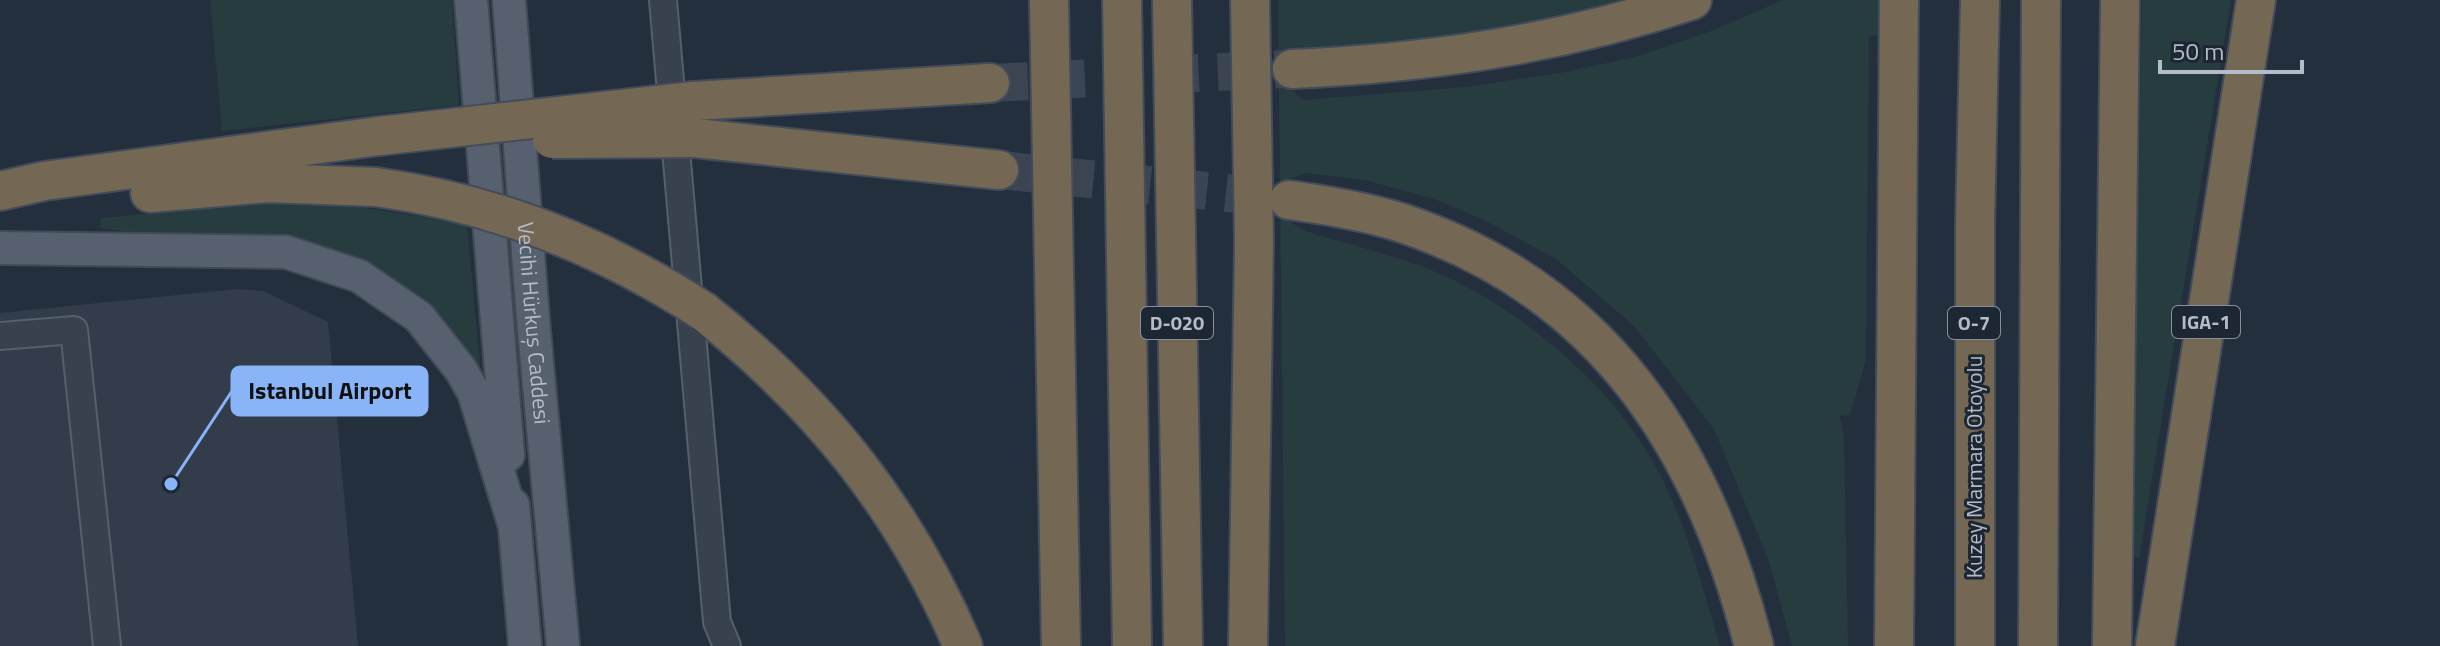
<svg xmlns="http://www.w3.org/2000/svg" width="2440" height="646" font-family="'Titillium Web',sans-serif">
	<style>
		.airport { fill: #323c4b }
		.green { fill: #263c3f }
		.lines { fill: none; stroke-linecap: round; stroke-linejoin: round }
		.highway-tunnel { stroke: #3a4453; stroke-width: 38; stroke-dasharray: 38 19; stroke-linecap: butt }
		.minor-casing { stroke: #565f6c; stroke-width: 30 }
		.major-casing { stroke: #414a57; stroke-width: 36 }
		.highway-casing { stroke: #434c59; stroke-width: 42 }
		.minor { stroke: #38414e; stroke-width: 26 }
		.major { stroke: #56606e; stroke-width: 32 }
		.highway { stroke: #746855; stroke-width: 38 }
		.highway-bridge-casing { stroke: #434c59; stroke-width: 42; stroke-linecap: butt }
		.highway-bridge { stroke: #746855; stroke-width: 38 }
		.labels { text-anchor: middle; stroke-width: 6; stroke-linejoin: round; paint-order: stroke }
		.shield { fill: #1d2633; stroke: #878f9c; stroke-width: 2 }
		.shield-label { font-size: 20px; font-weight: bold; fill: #b4bcc9 }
		.street-label { font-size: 22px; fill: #b4bcc9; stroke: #1d2633 }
		.leader { fill: none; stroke: #8ab4f8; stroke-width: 3 }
		.callout-dot { fill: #8ab4f8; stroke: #1d2633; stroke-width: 3 }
		.callout { fill: #8ab4f8; stroke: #8ab4f8; stroke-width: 3 }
		.callout-label { font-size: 24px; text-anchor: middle; font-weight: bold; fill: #111 }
	</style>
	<rect width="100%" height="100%" fill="#242f3e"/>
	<polygon class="airport" points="237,289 263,291 328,322 358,646 0,646 0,313"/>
	<g class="green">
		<polygon points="210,0 452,0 459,105 222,131"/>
		<path d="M1278,0h348l-337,87 13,13 164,-13 94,-14 75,-16 76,-26 72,-31h95v35l-9,1 -3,324 -16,55 -10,1 4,21 4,209h-56l-23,-85 -55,-132 -80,-103 -78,-67 -74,-40 -48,-20 -69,-19 -59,-7 -20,7 1,39c20,17 42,18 67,26 30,9 63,18 91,31 82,38 170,113 212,193 30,55 45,118 63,177h-435z"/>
		<polygon points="2142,0 2231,0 2139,558 2134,556 2133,479"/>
		<polygon points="284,202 347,205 467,224 481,374 406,293 173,240 101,228 100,218"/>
	</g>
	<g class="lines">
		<g class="highway-tunnel">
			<polyline points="990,83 1283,69"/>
			<polyline points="999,170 1287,199"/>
		</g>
		<defs>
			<g id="minor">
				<polyline points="663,0 717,622 727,646"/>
				<polyline points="0,336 74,330 107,646"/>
			</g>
			<g id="major">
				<polyline points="471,0 508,455"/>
				<path id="s1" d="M509,0l24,319 30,327"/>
				<polyline points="0,248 286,252 359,276 419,317 461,370 474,393 515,527"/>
				<polyline points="513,505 525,646"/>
			</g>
			<g id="highway">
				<polyline points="1049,0 1061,646"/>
				<polyline points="1122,0 1132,646"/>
				<polyline points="1172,0 1183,646"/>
				<path d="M1292,69c137,-6 269,-25 400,-69"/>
				<polyline points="693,101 990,83"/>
				<polyline points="695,138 999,170"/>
				<polyline points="0,191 44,181 379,136"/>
				<polyline points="150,193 268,183 376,187"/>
				<path d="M1289,200c37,5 76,11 113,23 202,67 302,225 352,423"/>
				<path d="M703,311c117,93 201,197 260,335"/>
				<polyline points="1248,646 1254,241 1250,0"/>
				<polyline points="1894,646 1899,0"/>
				<polyline points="1975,646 1975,224 1980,0"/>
				<polyline points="2038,646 2041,0"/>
				<polyline points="2112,646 2120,0"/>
				<polyline points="2155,646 2256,0"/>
			</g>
		</defs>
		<use href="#minor" class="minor-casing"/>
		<use href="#major" class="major-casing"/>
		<use href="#highway" class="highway-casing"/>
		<use href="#minor" class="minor"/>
		<use href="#major" class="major"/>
		<use href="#highway" class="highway"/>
		<defs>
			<g id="highway-bridge">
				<polyline points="379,136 693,101"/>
				<polyline points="552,139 695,138"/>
				<path d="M376,187c119,16 227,59 327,124"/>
			</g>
		</defs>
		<use href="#highway-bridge" class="highway-bridge-casing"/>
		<use href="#highway-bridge" class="highway-bridge"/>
	</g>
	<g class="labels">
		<g class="shield">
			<rect x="2172" y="306" width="68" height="32" rx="6"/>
			<rect x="1141" y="307" width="72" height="32" rx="6"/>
			<rect x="1948" y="307" width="52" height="32" rx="6"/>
		</g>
		<g class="shield-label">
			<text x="2206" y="329">IGA-1</text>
			<text x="1177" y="330">D-020</text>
			<text x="1974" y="330">O-7</text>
		</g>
		<g class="street-label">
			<text dy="8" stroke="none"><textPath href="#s1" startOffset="324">Vecihi Hürkuş Caddesi</textPath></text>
			<text transform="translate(1974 467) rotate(-90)" y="8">Kuzey Marmara Otoyolu</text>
		</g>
	</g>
	<path class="leader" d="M171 484L232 391"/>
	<circle class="callout-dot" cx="171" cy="484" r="8"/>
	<rect class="callout" x="232" y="367" width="195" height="48" rx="8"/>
	<g class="callout-label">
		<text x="330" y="399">Istanbul Airport</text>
	</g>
	<path d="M2160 60v12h142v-12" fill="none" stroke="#b4bcc9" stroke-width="4"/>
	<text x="2172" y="60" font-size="24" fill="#b4bcc9" stroke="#1d2633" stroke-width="6" paint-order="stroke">50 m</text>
</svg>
